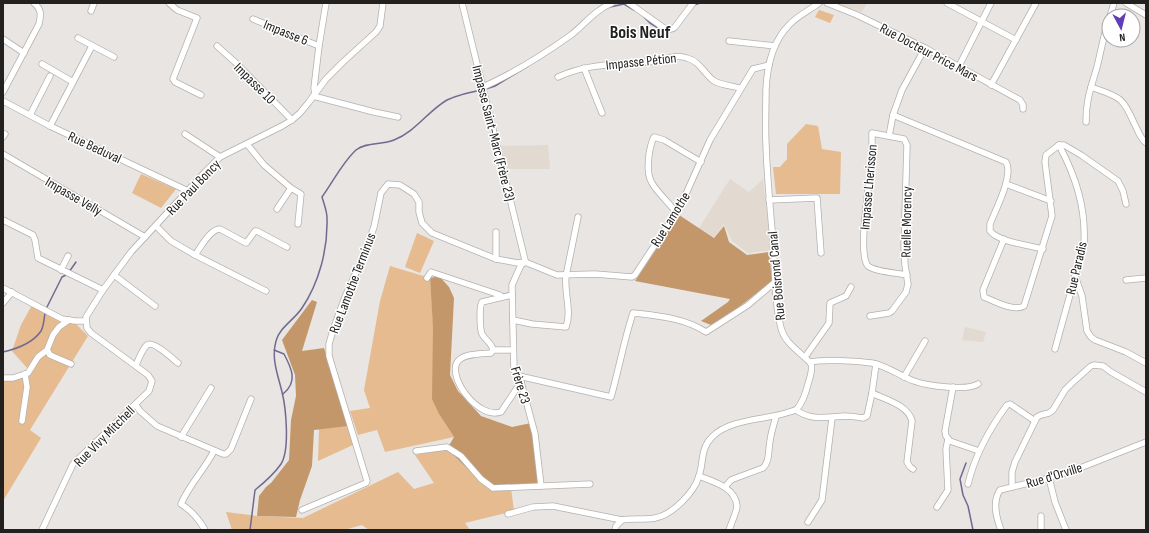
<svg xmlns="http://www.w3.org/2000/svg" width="1149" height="533" font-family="'Sofia Sans Condensed',sans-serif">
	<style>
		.built { fill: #e2d9d0 }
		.green { fill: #e6bb8f }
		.forest { fill: #c39769 }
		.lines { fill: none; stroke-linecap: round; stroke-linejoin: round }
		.stream { stroke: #716a90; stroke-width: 1.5 }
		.minor-casing { stroke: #b4b1ae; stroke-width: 7 }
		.minor { stroke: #fff; stroke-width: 5.5 }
		.labels { text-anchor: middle; stroke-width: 3; stroke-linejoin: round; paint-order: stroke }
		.street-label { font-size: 14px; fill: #222120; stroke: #fff }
		.district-label { font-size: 18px; font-weight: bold; fill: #222120; stroke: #fff }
	</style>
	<rect width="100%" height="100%" fill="#e8e5e2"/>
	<g class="built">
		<polygon points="833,3 867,3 862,12"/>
		<polygon points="548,145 550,169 507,169 501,146"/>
		<polygon points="730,179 749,192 763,179 771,250 748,253 732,241 724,224 714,237 699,228"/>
		<polygon points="965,327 986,332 983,342 962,340"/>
	</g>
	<g class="green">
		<polygon points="819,10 834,15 830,23 815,17"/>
		<polygon points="806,124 818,126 822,149 841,152 840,194 776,194 773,167 780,167 787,159 787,144"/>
		<polygon points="141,174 176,189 161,208 132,193"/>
		<polygon points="417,233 434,241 420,273 405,267"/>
		<polygon points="390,266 430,278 439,414 454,437 385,452 377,430 358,435 350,411 370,408 364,390 380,301"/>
		<polygon points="32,305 75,323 88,336 30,430 41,438 3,501 3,381 29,374 28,369 12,351 21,325"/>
		<polygon points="349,426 355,442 353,445 318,461 319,429"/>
		<polygon points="447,449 481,482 511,488 514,511 465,523 470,530 369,530 362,525 344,530 232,530 226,512 257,516 303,518 398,472 414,489 434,483 415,455"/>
	</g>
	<g class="forest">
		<polygon points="679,215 714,238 724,226 729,242 747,255 769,252 772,281 739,307 711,325 701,321 728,302 730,299 635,281"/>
		<polygon points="439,276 449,287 454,298 450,375 458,391 481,416 512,427 531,423 539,485 492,489 481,482 447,449 454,437 439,414 432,399 433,328 430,278"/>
		<polygon points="312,300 317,302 302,351 324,348 349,426 314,430 312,466 300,500 296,517 257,516 259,496 266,487 271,483 289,460 291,420 296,396 295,375 282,340"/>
	</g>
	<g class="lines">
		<g class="stream">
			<polyline points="711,3 736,3"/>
			<polyline points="694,5 700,3"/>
			<polyline points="610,7 624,4 634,10"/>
			<polyline points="644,17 650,23 663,31"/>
			<polyline points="486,89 495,86 528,66"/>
			<polyline points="69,272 76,262"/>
			<polyline points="46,309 62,277 66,275"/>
			<path d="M274,350l10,4c8,15 14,28 -1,40"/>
			<path d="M3,352c13,-3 30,-9 38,-21 3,-5 3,-13 4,-18"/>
			<polyline points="966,463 960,479 963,495 968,506 973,530"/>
			<path d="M250,530l5,-40c10,-8 19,-16 26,-26 9,-14 5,-56 1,-72 -4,-17 -11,-33 -6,-51 3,-13 19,-22 26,-33 17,-25 26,-59 25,-90 0,-7 -3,-14 -5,-21 11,-15 20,-34 34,-47 10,-8 26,-5 38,-10 21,-8 34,-29 53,-40 11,-5 23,-8 35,-10"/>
		</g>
		<defs>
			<g id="minor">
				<polyline points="169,3 177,10 197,18 173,79 175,82 201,95"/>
				<polyline points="462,3 525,260 525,262"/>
				<path d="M629,3l35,25c5,2 8,2 11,-1l18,-24"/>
				<polyline points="827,3 857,15 925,48 1020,100 1023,105 1023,109"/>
				<polyline points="947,3 1016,40"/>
				<polyline points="1126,3 1146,15"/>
				<polyline points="91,11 94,3"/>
				<polyline points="1110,16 1114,3"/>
				<polyline points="253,19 319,46"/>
				<polyline points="78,38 114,57"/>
				<polyline points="3,39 24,53"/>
				<polyline points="729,41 775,46"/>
				<polyline points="217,46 236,63 292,120"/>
				<polyline points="42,64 73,82"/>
				<polyline points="959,66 991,3"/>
				<polyline points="584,68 602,113"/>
				<path d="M558,77c32,-15 65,-12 99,-16 11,-2 18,-7 30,-3 14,4 16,15 27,23 7,4 18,5 26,7"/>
				<polyline points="991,85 1036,3"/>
				<path d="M483,87c31,-14 60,-32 88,-52 14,-11 24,-25 41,-32"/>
				<path d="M1091,87c27,10 31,8 43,36 4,7 5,13 11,19"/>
				<path d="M3,92l36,-68c2,-9 3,-14 -5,-21"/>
				<polyline points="315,94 314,88 319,46 326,3"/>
				<polyline points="313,96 374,112 398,117"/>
				<polyline points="3,101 50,126 188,191"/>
				<polyline points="30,115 50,76"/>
				<path d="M893,115l113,47c8,13 -11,49 -16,62v7c9,11 38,14 53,18"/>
				<path d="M1086,122c0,-23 5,-34 11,-55 4,-16 7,-33 12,-49"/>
				<polyline points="50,126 92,46"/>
				<polyline points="185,134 220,157"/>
				<polyline points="889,136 893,115 902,90 925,48"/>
				<polyline points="3,137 5,134"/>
				<polyline points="247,144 264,165 291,188 301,194 298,224"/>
				<polyline points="1059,145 1064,145 1081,155 1118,181 1123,191 1126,204"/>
				<polyline points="3,154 145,237"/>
				<polyline points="1006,184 1051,201"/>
				<polyline points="769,200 817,198 821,253"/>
				<polyline points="277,209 291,188"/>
				<path d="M676,212c-7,-9 -19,-20 -24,-29 -7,-10 -3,-36 2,-46l10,3 37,22"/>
				<polyline points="3,220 33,235 35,240 38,258 103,290"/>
				<polyline points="156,226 171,241 195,255 266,291"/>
				<polyline points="496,232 496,259"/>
				<path d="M1004,239l-21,51 1,7c10,4 30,15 40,9l28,-90 -7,-54 1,-7 13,-10c17,32 27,63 25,99l-29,105"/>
				<path d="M195,255c6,-8 15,-26 25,-26l26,14 1,-1 8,-11h2l30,16"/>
				<polyline points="524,263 521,265 512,285 514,371 519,376 521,382 535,434 541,486"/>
				<polyline points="61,270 68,256"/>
				<polyline points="114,275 155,306"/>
				<polyline points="1075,276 1082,296 1087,331 1091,337 1095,340 1126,352 1146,363"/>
				<polyline points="427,278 431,272 500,295 501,297"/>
				<polyline points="1126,280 1146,278"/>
				<polyline points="3,288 62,319 75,321 85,321"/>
				<path d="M512,295l-30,7c-3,5 -2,27 0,32 3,6 10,9 11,16l-2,3c-9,1 -26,0 -33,8 -12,15 20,59 43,51l20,-30"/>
				<polyline points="3,303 12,292"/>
				<path d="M870,316l19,-3 3,-2 14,-19 2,-8 -3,-19 -1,-19 3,-101 -3,-6 -32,-6c0,7 0,13 0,19 0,20 -16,101 -4,114 7,6 30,7 39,9"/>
				<path d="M513,320l19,4 34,3c6,-15 -2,-35 0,-51l12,-59"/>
				<polyline points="47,350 50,355 71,364"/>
				<polyline points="493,350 513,350"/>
				<polyline points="805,357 829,323 830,303 846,296 851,287"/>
				<path d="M810,362c15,-3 46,-1 62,1 15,3 28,13 42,18 13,5 53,10 64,3"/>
				<path d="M136,365c3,-6 6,-16 11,-20 6,-5 26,14 31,18"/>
				<path d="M519,376l92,21c8,-28 13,-57 22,-84 26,3 51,5 73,19l42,-27 27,-23"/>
				<polyline points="904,377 925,341"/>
				<polyline points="3,378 13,378 28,373 38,357 47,350 53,335 59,327 69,320"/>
				<polyline points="953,387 945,431 946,436 950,441 979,451"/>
				<path d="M872,393c14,7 36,12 40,28l-5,41 3,5 3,2"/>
				<polyline points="136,405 140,411 157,426 223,454 226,454 231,449 251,399"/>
				<path d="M796,410c15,11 31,7 49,6 6,0 12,1 18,2l4,-2 5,-23 4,-29"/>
				<polyline points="22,421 27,387 25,374"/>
				<polyline points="181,437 211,388"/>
				<polyline points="416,451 447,447 461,456 481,479 493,488 590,484"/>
				<path d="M699,476c15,6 36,11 38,30 0,5 -6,18 -8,24"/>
				<polyline points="1049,478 1055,502 1066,530"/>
				<path d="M968,484c7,-29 22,-56 39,-79l3,-1 25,17"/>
				<path d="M725,487l6,-7 5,-2 27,-10c7,-7 5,-17 7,-27 1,-8 4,-17 6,-25"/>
				<polyline points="1012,487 1012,472 1015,462 1037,417 1041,415 1049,413 1053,410 1065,390 1072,383 1091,366 1094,365 1103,366 1111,372 1146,392"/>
				<polyline points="937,507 948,490 946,449 948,439"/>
				<polyline points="302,510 366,483 367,481 329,356 329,344 333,330 345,297 363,257 374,227 381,193 388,184 400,185 414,194 419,202 419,212 422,223 432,233 496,259 518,263 525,262 557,275 595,274 632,277 635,275 681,205 710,140 753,69 769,65"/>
				<path d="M508,514l25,-7 20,-1 69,14c10,-2 23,0 33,-2 17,-3 39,-25 44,-42 5,-14 1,-27 13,-39 17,-18 52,-17 74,-24 3,-1 8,-2 11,-4 6,-7 9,-17 11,-25 2,-6 5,-15 3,-20 -2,-4 -6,-6 -9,-9 -9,-8 -18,-15 -21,-27 -7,-28 -6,-59 -8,-87 -3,-33 -6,-65 -7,-97 -1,-18 0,-36 0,-54 1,-24 6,-48 23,-65 8,-9 21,-15 30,-22"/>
				<polyline points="1041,516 1041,530"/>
				<polyline points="808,522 822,500 832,418"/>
				<polyline points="42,530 73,464 149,391 152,381 148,375 91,333 87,328 86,317 103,290 131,252 205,172 220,157 282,126 292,120 300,113 309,102 326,79 343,62 376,32 380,26 383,3"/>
				<path d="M205,530c-6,-11 -13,-19 -24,-26 8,-19 23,-34 33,-53"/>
				<polyline points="615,530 616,526 622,520"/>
				<path d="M1001,530c-5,-13 -9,-28 -1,-40l49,-12 31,-10 66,-26"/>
			</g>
		</defs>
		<use href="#minor" class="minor-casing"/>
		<use href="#minor" class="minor"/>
	</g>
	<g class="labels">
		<g class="street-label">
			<text transform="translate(286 32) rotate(22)" y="5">Impasse 6</text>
			<text transform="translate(929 52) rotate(28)" y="5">Rue Docteur Price Mars</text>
			<text transform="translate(641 61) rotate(-6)" y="5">Impasse Pétion</text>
			<text transform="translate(255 83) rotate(45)" y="5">Impasse 10</text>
			<text transform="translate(494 133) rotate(76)" y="5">Impasse Saint-Marc (Frère 23)</text>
			<text transform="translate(95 147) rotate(25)" y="5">Rue Beduval</text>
			<text transform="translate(193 187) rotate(-46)" y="5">Rue Paul Boncy</text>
			<text transform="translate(868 187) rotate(-85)" y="5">Impasse Lherisson</text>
			<text transform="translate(74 196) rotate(30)" y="5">Impasse Velly</text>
			<text transform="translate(670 219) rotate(-58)" y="5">Rue Lamothe</text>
			<text transform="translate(906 222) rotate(-89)" y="5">Ruelle Morency</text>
			<text transform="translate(1076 268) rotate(-77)" y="5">Rue Paradis</text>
			<text transform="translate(776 276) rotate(-95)" y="5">Rue Boisrond Canal</text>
			<text transform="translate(352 283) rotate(-69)" y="5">Rue Lamothe Terminus</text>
			<text transform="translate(521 385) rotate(73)" y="5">Frère 23</text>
			<text transform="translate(104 436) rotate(-45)" y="5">Rue Vivy Mitchell</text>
			<text transform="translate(1054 475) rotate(-17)" y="5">Rue d'Orville</text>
		</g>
		<g class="district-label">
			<text x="640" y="38">Bois Neuf</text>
		</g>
	</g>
	<rect width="1149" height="533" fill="none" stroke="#222120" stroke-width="8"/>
	<g transform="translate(1121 28) rotate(173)"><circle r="19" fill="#ffffff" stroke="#a7a6a6"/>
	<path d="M0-3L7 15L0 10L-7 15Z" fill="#623eb6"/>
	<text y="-6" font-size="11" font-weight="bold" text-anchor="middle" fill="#222120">N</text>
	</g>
</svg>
